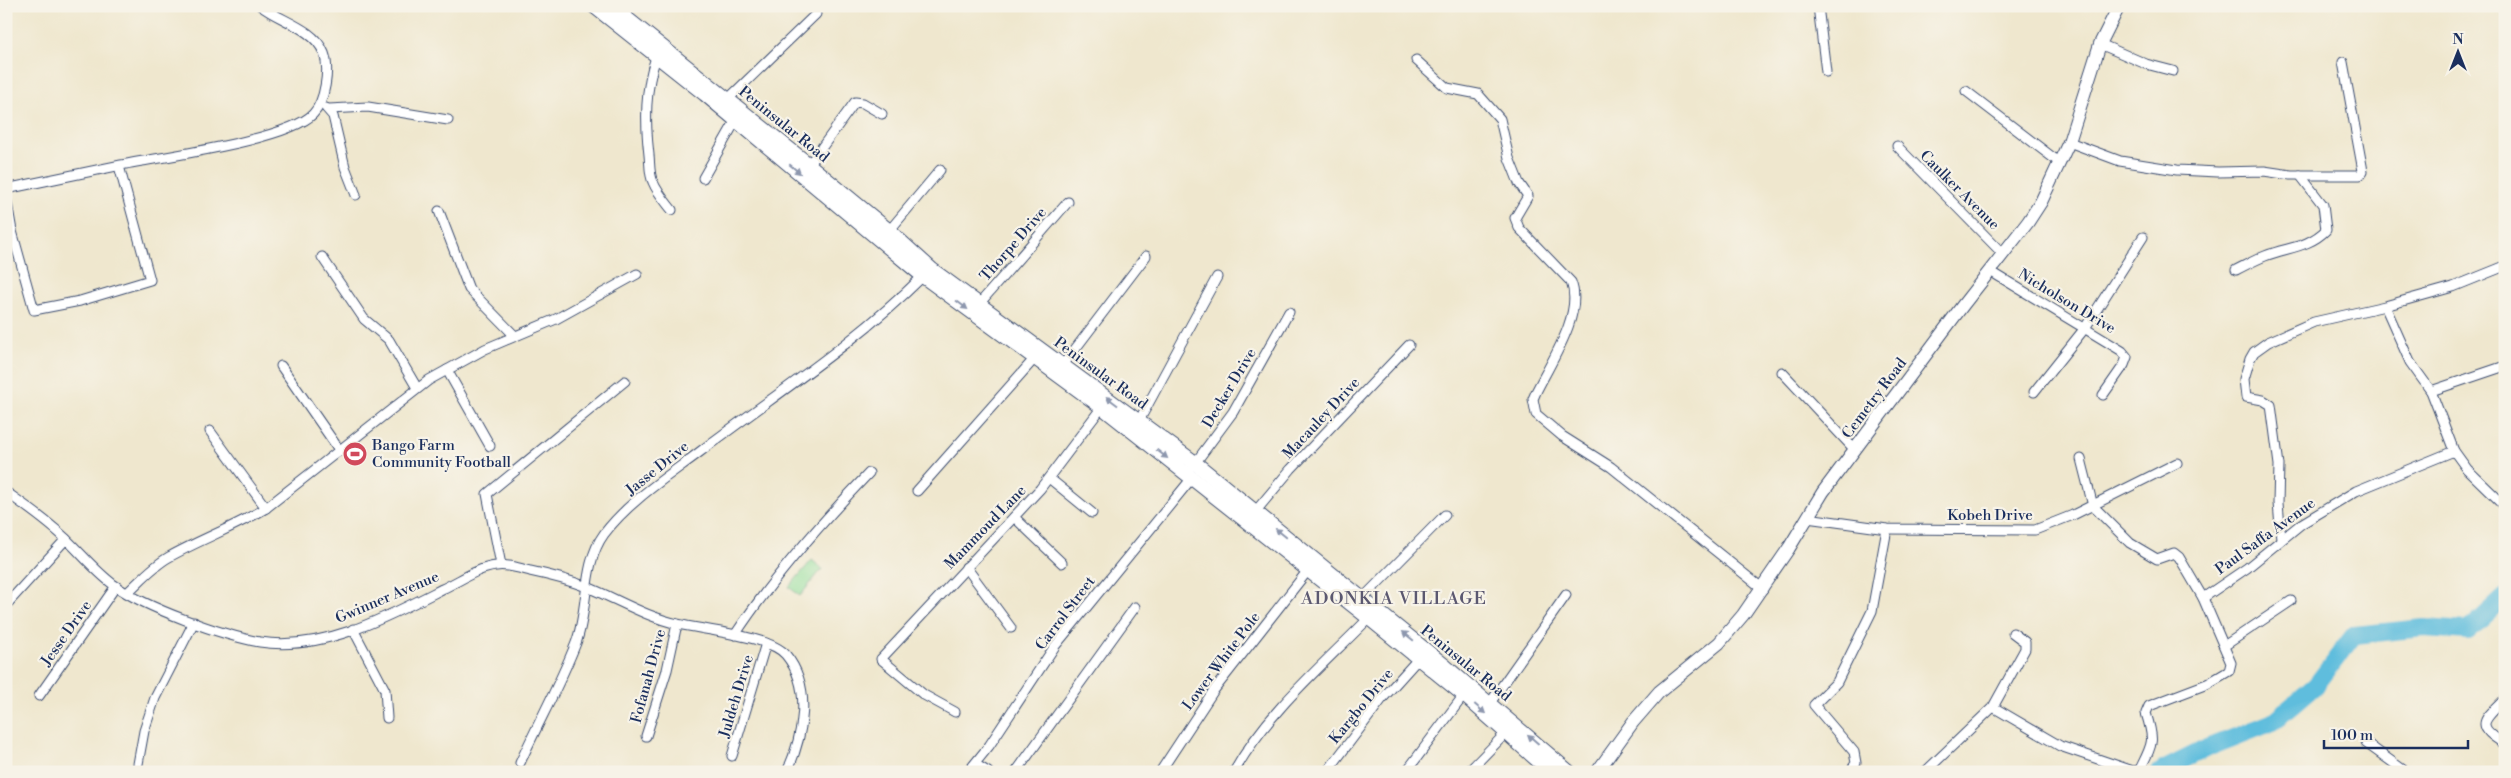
<svg xmlns="http://www.w3.org/2000/svg" width="2511" height="778" font-family="'Libre Bodoni',serif">
	<style>
		.green { fill: #91de9a; stroke: #56867c }
		.lines { fill: none; stroke-linecap: round; stroke-linejoin: round }
		.river { stroke: #5fbddd; stroke-width: 18 }
		.street-casing { stroke: #3b4b6f; stroke-width: 11 }
		.secondary-casing { stroke: #3b4b6f; stroke-width: 14 }
		.primary-casing { stroke: #3b4b6f; stroke-width: 16 }
		.street { stroke: #fff; stroke-width: 9 }
		.secondary { stroke: #fff; stroke-width: 12 }
		.primary { stroke: #fff; stroke-width: 14 }
		.oneway { fill: #8d97ae }
		.labels { text-anchor: middle; stroke-width: 4.5; stroke-linejoin: round; paint-order: stroke }
		.street-label { font-size: 15px; fill: #1b2f5e; stroke: #f7f3e8 }
		.poi-label { font-size: 15px; fill: #1b2f5e; stroke: #f7f3e8; text-anchor: start }
		.quarter-label { font-size: 18px; letter-spacing: 1px; fill: #5b5870; stroke: #f7f3e8 }
	</style>
	<rect width="100%" height="100%" fill="#f7f3e8"/>
	<filter id="ink" filterUnits="userSpaceOnUse"><feTurbulence type="fractalNoise" baseFrequency=".02" numOctaves="2"/><feDisplacementMap in="SourceGraphic" scale="10" xChannelSelector="R" yChannelSelector="G"/><feConvolveMatrix kernelMatrix="1 2 1 2 8 2 1 2 1" color-interpolation-filters="sRGB"/></filter>
	<filter id="wash" filterUnits="userSpaceOnUse"><feTurbulence type="fractalNoise" baseFrequency=".0096" numOctaves="4" result="noise"/><feDisplacementMap in="SourceGraphic" scale="20" xChannelSelector="R" yChannelSelector="G"/><feGaussianBlur stdDeviation="1.12" result="paint"/><feColorMatrix in="noise" values="0 0 0 0 0 0 0 0 0 0 0 0 0 0 0 0 0 1.4 0 .05"/><feComposite in="paint" operator="in"/></filter>
	<g filter="url(#wash)">
		<rect width="100%" height="100%" fill="#efe7ce"/>
		<polygon class="green" points="812,560 822,569 800,596 789,587"/>
		<g class="lines">
			<polyline class="river" points="2159,772 2205,749 2273,722 2316,685 2354,635 2424,628 2468,631 2505,597"/>
		</g>
	</g>
	<g filter="url(#ink)">
		<g class="lines">
			<defs>
				<g id="street">
					<polyline points="1818,6 1826,72"/>
					<polyline points="2100,44 2146,64 2173,71"/>
					<path d="M656,57c-11,32 -11,64 -7,98 1,8 0,19 4,27 4,10 12,19 19,28"/>
					<path d="M1416,60l31,28 31,6 22,25 9,39 10,25 9,13 -13,22 4,10 52,54c13,32 -21,81 -35,110l-3,7 3,15 26,22 49,31 152,122"/>
					<polyline points="1966,91 2060,163"/>
					<polyline points="727,100 816,14"/>
					<polyline points="326,108 333,116 345,167 356,195"/>
					<polyline points="329,109 368,107 448,120"/>
					<polyline points="2069,142 2120,161 2177,170 2218,172 2264,171 2291,175 2360,175 2363,171 2343,62"/>
					<polyline points="1897,146 2003,254"/>
					<polyline points="809,165 855,102 863,103 882,114"/>
					<polyline points="703,178 736,120"/>
					<path d="M6,189c38,-8 77,-16 115,-24 40,-8 167,-25 192,-51 12,-12 17,-45 11,-61 -10,-25 -44,-32 -63,-47"/>
					<polyline points="6,197 12,231 34,310 80,301 150,280 119,166"/>
					<polyline points="439,211 469,289 515,336"/>
					<polyline points="889,231 940,170"/>
					<polyline points="322,257 364,319 389,340 417,388"/>
					<path d="M2236,270c10,-5 19,-10 29,-14 22,-9 43,-8 61,-26l-3,-25 -23,-30"/>
					<polyline points="1990,271 2122,351 2127,357 2124,365 2103,395"/>
					<polyline points="979,304 1068,202"/>
					<polyline points="2385,306 2410,362 2431,391 2454,451 2467,469 2505,506"/>
					<polyline points="1063,365 1146,256"/>
					<polyline points="281,366 340,451"/>
					<polyline points="447,370 490,446"/>
					<polyline points="1782,372 1855,450"/>
					<polyline points="2431,391 2505,366"/>
					<polyline points="2034,392 2085,328 2143,237"/>
					<polyline points="1139,421 1217,277"/>
					<polyline points="210,431 266,508"/>
					<polyline points="2081,459 2093,506"/>
					<polyline points="1193,466 1233,412 1289,312"/>
					<polyline points="1049,478 1092,513"/>
					<polyline points="917,491 1035,358"/>
					<path d="M6,492c20,14 40,28 58,45 17,16 31,34 50,48 32,23 107,50 146,57 63,10 129,-26 182,-53 18,-8 35,-21 54,-23 11,-2 23,2 34,5 19,4 39,9 57,16 30,12 59,30 91,37 24,6 93,12 108,31 27,33 17,81 1,117"/>
					<polyline points="1255,512 1291,469 1409,345"/>
					<polyline points="1014,517 1062,563"/>
					<polyline points="1807,518 1887,529 2035,530 2073,515 2177,463"/>
					<polyline points="2281,539 2278,503 2279,465 2271,405 2263,400 2246,397 2244,379 2250,359 2254,352 2268,342 2314,322 2385,306 2453,287 2505,266"/>
					<polyline points="501,565 487,494 625,381"/>
					<polyline points="966,567 1011,628"/>
					<path d="M128,592c13,-12 25,-26 41,-35 32,-18 66,-30 97,-49l163,-128 56,-31 71,-30 81,-45"/>
					<polyline points="2203,598 2247,568 2301,524 2356,491 2454,451"/>
					<polyline points="1362,599 1445,515"/>
					<polyline points="6,605 66,539"/>
					<polyline points="353,629 385,690 387,718"/>
					<path d="M735,635c38,-58 86,-112 134,-162"/>
					<polyline points="2224,646 2291,601"/>
					<polyline points="39,696 116,586"/>
					<path d="M2505,699c-22,22 -31,26 0,45"/>
					<polyline points="1490,703 1566,595"/>
					<path d="M1993,707l67,39 73,25 7,-2c13,-26 15,-27 6,-56l3,-7 58,-22 22,-13 2,-8 -28,-65 -24,-41 -5,-4 -17,6 -27,-16 -37,-37"/>
					<polyline points="955,712 924,695 881,659 1040,489 1102,407"/>
					<polyline points="646,736 667,670 677,624"/>
					<polyline points="2366,743 2406,772"/>
					<polyline points="732,756 766,643"/>
					<path d="M520,763c18,-40 40,-79 56,-120 13,-34 6,-79 28,-109 25,-33 64,-58 97,-83 75,-57 156,-109 222,-175"/>
					<polyline points="138,764 144,731 155,698 194,622"/>
					<polyline points="975,764 988,772"/>
					<polyline points="968,772 989,746 1055,646 1192,478"/>
					<polyline points="1016,772 1135,607"/>
					<polyline points="1160,772 1214,690 1309,569"/>
					<path d="M1234,772c33,-60 88,-106 135,-154"/>
					<polyline points="1327,772 1382,699 1418,659"/>
					<polyline points="1406,772 1464,695"/>
					<polyline points="1468,772 1507,732"/>
					<polyline points="1850,772 1856,763 1854,752 1814,705 1837,682 1872,611 1887,529"/>
					<polyline points="1925,772 1993,707 2025,649 2025,642 2013,633"/>
				</g>
				<polyline id="secondary" points="1597,772 1633,722 1659,692 1719,643 1743,615 1789,548 1823,492 1963,305 2028,222 2041,202 2069,142 2100,44 2119,6"/>
				<g id="primary">
					<polyline points="594,6 705,94 923,276 1102,407 1369,618 1464,695 1551,772"/>
					<polyline points="611,6 809,165 889,231 932,270 1195,463 1446,667 1569,772"/>
				</g>
			</defs>
			<use href="#street" class="street-casing"/>
			<use href="#secondary" class="secondary-casing"/>
			<use href="#primary" class="primary-casing"/>
			<use href="#street" class="street"/>
			<use href="#secondary" class="secondary"/>
			<use href="#primary" class="primary"/>
		</g>
		<defs><path id="oneway-solid" d="M-6-.8H1V-3.2L6.5 0L1 3.2V.8H-6Z" transform="scale(1.25)"/></defs>
		<g class="oneway">
			<use href="#oneway-solid" transform="translate(795 169) rotate(40)"/>
			<use href="#oneway-solid" transform="translate(962 305) rotate(37)"/>
			<use href="#oneway-solid" transform="translate(1112 401) rotate(-143)"/>
			<use href="#oneway-solid" transform="translate(1162 454) rotate(38)"/>
			<use href="#oneway-solid" transform="translate(1281 533) rotate(-141)"/>
			<use href="#oneway-solid" transform="translate(1408 636) rotate(-141)"/>
			<use href="#oneway-solid" transform="translate(1480 709) rotate(41)"/>
			<use href="#oneway-solid" transform="translate(1533 739) rotate(-139)"/>
		</g>
	</g>
	<defs>
		<symbol id="stadium-disc" viewBox="-11 -11 22 22"><circle r="9.5" fill="#d1495b" stroke="#f7f3e8"/><path d="M0-5a6.5 5 0 1 0 0 10a6.5 5 0 1 0 0-10ZM-3.5-1.8h7v3.6h-7Z" fill="#fff"/></symbol>
	</defs>
	<g fill-rule="evenodd">
		<use href="#stadium-disc" x="341" y="440" width="28" height="28"/>
	</g>
	<g class="labels">
		<g class="street-label">
			<text transform="translate(784 124) rotate(39)" y="5">Peninsular Road</text>
			<text transform="translate(1960 190) rotate(45)" y="5">Caulker Avenue</text>
			<text transform="translate(1013 244) rotate(-49)" y="5">Thorpe Drive</text>
			<text transform="translate(2067 301) rotate(31)" y="5">Nicholson Drive</text>
			<text transform="translate(1101 373) rotate(36)" y="5">Peninsular Road</text>
			<text transform="translate(1229 388) rotate(-59)" y="5">Decker Drive</text>
			<text transform="translate(1874 398) rotate(-53)" y="5">Cemetry Road</text>
			<text transform="translate(1321 418) rotate(-47)" y="5">Macauley Drive</text>
			<text transform="translate(657 468) rotate(-39)" y="5">Jasse Drive</text>
			<text x="1990" y="520">Kobeh Drive</text>
			<text transform="translate(985 527) rotate(-46)" y="5">Mammoud Lane</text>
			<text transform="translate(2265 536) rotate(-36)" y="5">Paul Saffa Avenue</text>
			<text transform="translate(387 597) rotate(-23)" y="5">Gwinner Avenue</text>
			<text transform="translate(1065 613) rotate(-53)" y="5">Carrol Street</text>
			<text transform="translate(66 633) rotate(-55)" y="5">Jesse Drive</text>
			<text transform="translate(1221 661) rotate(-53)" y="5">Lower White Pole</text>
			<text transform="translate(1466 663) rotate(39)" y="5">Peninsular Road</text>
			<text transform="translate(648 676) rotate(-75)" y="5">Fofanah Drive</text>
			<text transform="translate(736 696) rotate(-73)" y="5">Juldeh Drive</text>
			<text transform="translate(1361 706) rotate(-51)" y="5">Kargbo Drive</text>
		</g>
		<g class="poi-label">
			<text x="372" y="450">Bango Farm<tspan x="372" dy="17">Community Football</tspan></text>
		</g>
		<g class="quarter-label">
			<text x="1394" y="604">ADONKIA VILLAGE</text>
		</g>
	</g>
	<rect width="2511" height="778" fill="none" stroke="#f7f3e8" stroke-width="25"/>
	<g transform="translate(2458 52)" stroke="#f7f3e8" stroke-width="4" paint-order="stroke">
	<path d="M0-4L9 19L0 12L-9 19Z" fill="#1b2f5e"/>
	<text y="-8" font-size="14" font-weight="bold" text-anchor="middle" fill="#1b2f5e">N</text>
	</g>
	<path d="M2324 740v8h144v-8" fill="none" stroke="#1b2f5e" stroke-width="2.5"/>
	<text x="2331" y="740" font-size="15" fill="#1b2f5e" stroke="#f7f3e8" stroke-width="4" paint-order="stroke">100 m</text>
</svg>
